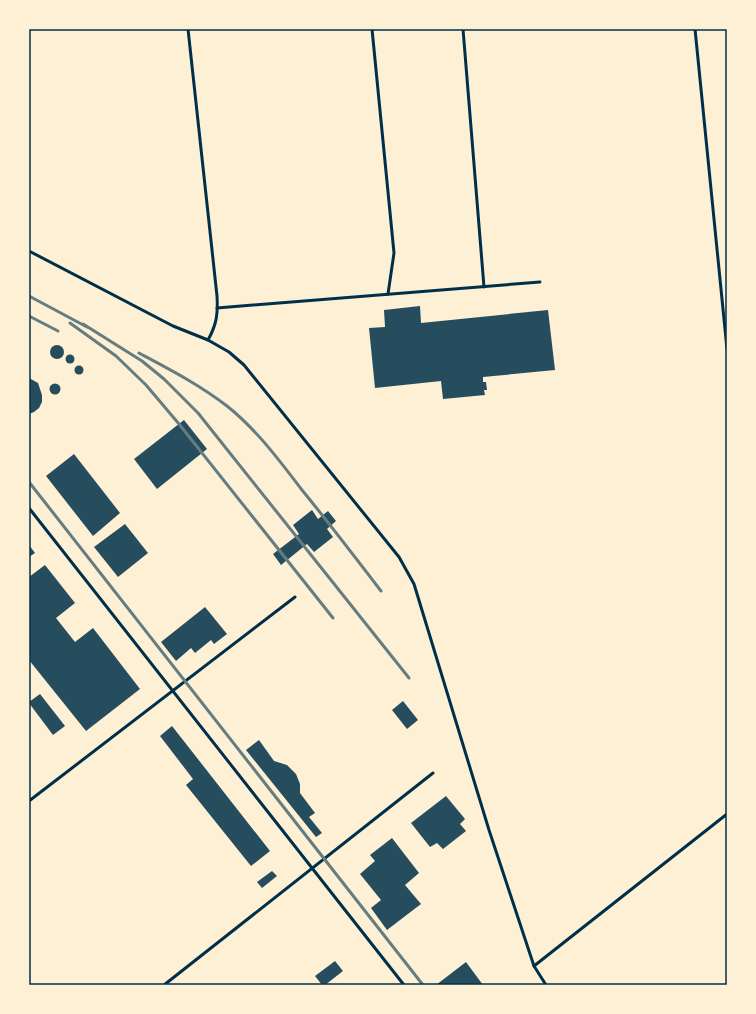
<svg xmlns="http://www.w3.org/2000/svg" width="756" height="1014" font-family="'Work Sans',sans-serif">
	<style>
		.building { fill: #264d5e }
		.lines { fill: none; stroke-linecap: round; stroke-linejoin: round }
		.service { stroke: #003049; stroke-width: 3 }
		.rail { stroke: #657d81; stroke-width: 3 }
		.neatline { fill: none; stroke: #003049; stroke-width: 1.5 }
	</style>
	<rect width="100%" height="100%" fill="#fdf0d5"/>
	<g class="building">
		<polygon points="420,306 421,323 548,310 555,370 483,377 483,382 486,382 487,390 484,390 485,395 443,399 441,381 375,388 369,328 385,327 384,310"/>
		<circle cx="57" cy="352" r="7"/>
		<circle cx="70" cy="359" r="4.5"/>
		<circle cx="79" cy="370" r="4.5"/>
		<polygon points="29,378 38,383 42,395 42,402 39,408 34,412 29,414"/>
		<circle cx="55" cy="389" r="5.5"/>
		<polygon points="184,420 207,449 157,489 134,459"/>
		<polygon points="74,454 120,513 93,536 46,476"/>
		<polygon points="312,510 318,519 328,511 336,521 327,529 333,537 314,552 307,544 281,565 273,554 299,534 293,525"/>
		<polygon points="125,524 148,553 118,577 94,547"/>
		<polygon points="29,545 35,553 29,557"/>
		<polygon points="45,565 75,603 56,618 75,642 93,628 140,689 86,731 29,660 29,577"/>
		<polygon points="205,607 227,634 214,644 211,640 195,653 191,648 176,661 161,642"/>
		<polygon points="40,694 65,726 53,735 29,703 29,702"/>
		<polygon points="403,701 418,720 407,729 392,710"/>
		<polygon points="172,726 270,851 251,866 186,785 193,779 160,736"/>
		<polygon points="259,740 274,761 287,765 296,774 300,784 300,793 315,813 309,817 322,833 316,837 246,750"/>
		<polygon points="446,796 465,819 460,824 466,831 443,849 437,843 430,847 411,823"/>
		<polygon points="392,838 419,873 405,885 421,904 387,930 371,908 381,900 360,874 375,861 370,855"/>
		<polygon points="272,871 277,876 262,888 257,882"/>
		<polygon points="335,961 343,971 325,985 322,985 315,976"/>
		<polygon points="466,962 483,985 436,985"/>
	</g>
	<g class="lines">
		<g class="service">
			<path d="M188,29l29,267c1,17 0,28 -9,44"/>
			<polyline points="372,29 394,253 388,294"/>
			<polyline points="463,29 484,287"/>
			<polyline points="695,29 727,349"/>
			<polyline points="29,251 173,326 208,340 229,352 244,365 399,557 414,584 489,830 534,966 546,985"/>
			<polyline points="217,308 540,282"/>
			<polyline points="29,508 404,985"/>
			<polyline points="29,801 295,597"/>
			<polyline points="534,966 727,814"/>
			<polyline points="164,985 433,773"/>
		</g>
		<g class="rail">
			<polyline points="29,296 87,327"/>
			<polyline points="29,316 58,331"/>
			<polyline points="70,323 116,356 146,385 179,424 333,618"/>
			<polyline points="83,324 142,361 164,379 198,413 409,678"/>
			<path d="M139,353c30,16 61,32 88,53 30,24 52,54 75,84 27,33 53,67 79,101"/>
			<polyline points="29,482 423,985"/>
		</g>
	</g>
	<rect width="756" height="1014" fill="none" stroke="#fdf0d5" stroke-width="60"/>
	<rect x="30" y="30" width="696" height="954" class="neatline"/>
</svg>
